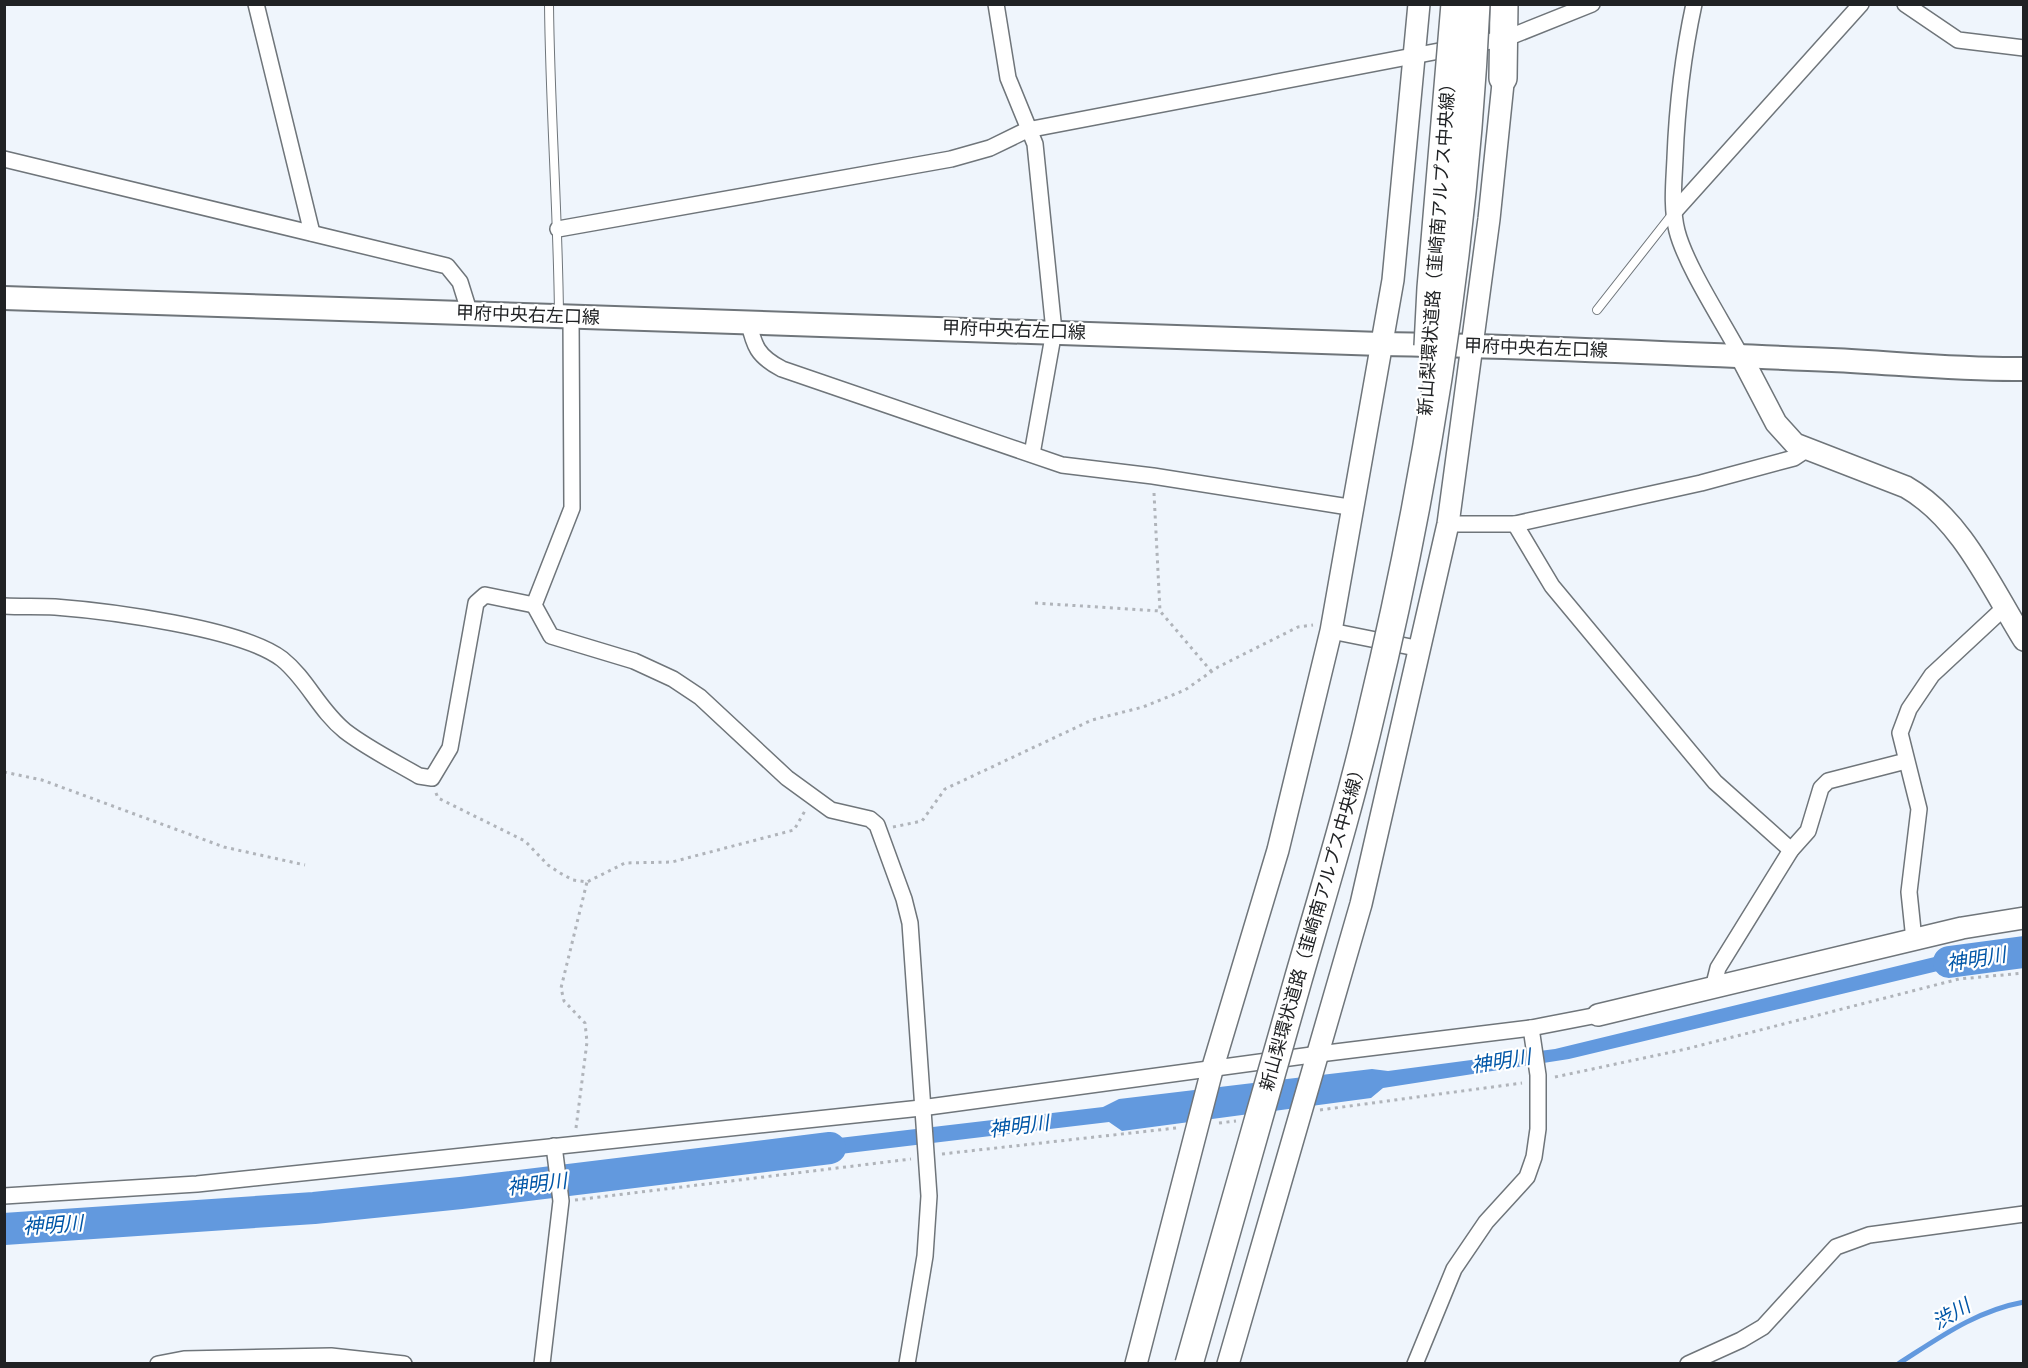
<svg xmlns="http://www.w3.org/2000/svg" width="2028" height="1368" font-family="'Space Grotesk','Noto Sans JP',sans-serif">
	<style>
		.water { fill: #6299de }
		.lines { fill: none; stroke-linecap: round; stroke-linejoin: round }
		.stream { stroke: #6299de; stroke-width: 5 }
		.river { stroke: #6299de; stroke-width: 32 }
		.lane-casing { stroke: #6f757a; stroke-width: 10 }
		.street-casing { stroke: #6f757a; stroke-width: 18 }
		.secondary-casing { stroke: #6f757a; stroke-width: 24 }
		.primary-casing { stroke: #6f757a; stroke-width: 26 }
		.highway-casing { stroke: #6f757a; stroke-width: 30 }
		.path { stroke: #b0b4ba; stroke-width: 3; stroke-dasharray: 3 4.5; stroke-linecap: butt }
		.lane { stroke: #fff; stroke-width: 8 }
		.street { stroke: #fff; stroke-width: 15 }
		.secondary { stroke: #fff; stroke-width: 21 }
		.primary { stroke: #fff; stroke-width: 22 }
		.highway { stroke: #fff; stroke-width: 27 }
		.highway-bridge-casing { stroke: #6f757a; stroke-width: 30; stroke-linecap: butt }
		.highway-bridge { stroke: #fff; stroke-width: 27 }
		.labels { text-anchor: middle; stroke-width: 4.5; stroke-linejoin: round; paint-order: stroke }
		.street-label { font-size: 18px; fill: #202224; stroke: #fff }
		.water-label { font-size: 20px; font-style: italic; fill: #0156a7; stroke: #fff }
	</style>
	<rect width="100%" height="100%" fill="#eff5fc"/>
	<polygon class="water" points="1990,946 1993,963 1942,970 1569,1059 1383,1088 1371,1098 1122,1131 1109,1122 790,1160 788,1144 1103,1107 1119,1099 1372,1069 1388,1071 1555,1049 1951,953"/>
	<g class="lines">
		<path class="stream" d="M1898,1364c41,-26 77,-53 126,-62"/>
		<g class="river">
			<polyline points="1949,962 2024,952"/>
			<polyline points="4,1229 314,1208 461,1193 830,1148"/>
		</g>
		<defs>
			<g id="lane">
				<path d="M549,4c1,104 9,207 10,311"/>
				<polyline points="1597,310 1674,212"/>
			</g>
			<g id="street">
				<polyline points="256,4 312,233"/>
				<polyline points="996,4 1008,78 1035,144 1054,331 1032,454"/>
				<path d="M1694,4c-11,51 -17,102 -19,154 -1,24 -4,49 2,73 9,35 46,91 64,125"/>
				<polyline points="1905,4 1958,40 2024,48"/>
				<polyline points="4,159 447,266 460,282 470,314"/>
				<polyline points="1675,211 1861,4"/>
				<polyline points="558,229 951,159 990,148 1027,130 1507,38 1592,4"/>
				<polyline points="571,317 572,508 534,605 551,636 634,661 673,679 700,697 787,778 831,810 870,819 877,825 904,899 910,923 929,1196 925,1256 907,1364"/>
				<path d="M748,320c6,26 9,36 34,49l280,96 91,11 202,32"/>
				<polyline points="1448,524 1515,524 1701,483 1794,458 1806,450"/>
				<polyline points="1515,524 1552,586 1715,782 1791,850"/>
				<path d="M4,606c17,1 34,0 51,1 52,4 187,21 227,52 25,20 37,51 63,72 22,17 50,31 74,45l13,2 18,-30 26,-145 9,-8 49,10"/>
				<polyline points="1331,631 1421,649"/>
				<polyline points="1914,940 1909,892 1919,809 1900,733 1909,709 1932,675 2004,608"/>
				<polyline points="1713,988 1718,968 1791,850 1808,831 1821,788 1828,781 1906,761"/>
				<polyline points="4,1196 197,1184 921,1108 1319,1054 1531,1028 1598,1015"/>
				<polyline points="158,1364 184,1359 331,1356 404,1364"/>
				<polyline points="542,1364 561,1201 554,1146"/>
				<polyline points="1415,1364 1454,1269 1486,1222 1527,1177 1534,1157 1538,1129 1538,1075 1531,1028"/>
				<polyline points="1688,1364 1741,1340 1763,1327 1836,1247 1869,1235 2024,1214"/>
			</g>
			<g id="secondary">
				<path d="M1741,356l35,67 19,21 111,43c56,32 85,100 118,153"/>
				<polyline points="1598,1015 1962,928 2024,918"/>
				<polyline points="1136,1364 1212,1070 1278,850 1331,631 1393,280 1419,4"/>
				<polyline points="1228,1364 1361,904 1448,524 1489,219 1505,64"/>
			</g>
			<path id="primary" d="M4,298c459,16 918,28 1377,46 150,2 301,10 451,16 64,3 128,10 192,9"/>
			<polyline id="highway" points="1503,78 1504,4"/>
		</defs>
		<use href="#lane" class="lane-casing"/>
		<use href="#street" class="street-casing"/>
		<use href="#secondary" class="secondary-casing"/>
		<use href="#primary" class="primary-casing"/>
		<use href="#highway" class="highway-casing"/>
		<g class="path">
			<polyline points="1154,493 1160,611 1211,671"/>
			<polyline points="1035,603 1160,611"/>
			<polyline points="4,772 42,780 224,847 305,865"/>
			<polyline points="436,793 438,798 525,841 548,865 560,873 573,880 587,882 625,863 672,862 794,830 806,809"/>
			<polyline points="893,827 922,821 945,789 1092,720 1143,707 1185,690 1218,667 1298,627 1313,625"/>
			<polyline points="1555,1077 1686,1049 1959,979 2024,973"/>
			<polyline points="1320,1110 1522,1083"/>
			<polyline points="1219,1123 1236,1121"/>
			<polyline points="576,1128 587,1042 585,1023 564,1001 561,988 587,882"/>
			<polyline points="942,1154 1176,1128"/>
			<polyline points="575,1200 911,1159"/>
		</g>
		<use href="#lane" class="lane"/>
		<use href="#street" class="street"/>
		<use href="#secondary" class="secondary"/>
		<use href="#primary" class="primary"/>
		<use href="#highway" class="highway"/>
		<defs>
			<g id="highway-bridge">
				<polyline points="1428,346 1431,288 1455,4"/>
				<path d="M1189,1364c36,-128 73,-256 109,-384 26,-90 53,-179 74,-270 56,-232 93,-467 104,-706"/>
			</g>
		</defs>
		<use href="#highway-bridge" class="highway-bridge-casing"/>
		<use href="#highway-bridge" class="highway-bridge"/>
	</g>
	<g class="labels">
		<g class="street-label">
			<text transform="translate(1437 245) rotate(-86)" y="6">新山梨環状道路（韮崎南アルプス中央線）</text>
			<text transform="translate(528 315) rotate(2)" y="6">甲府中央右左口線</text>
			<text transform="translate(1014 330) rotate(2)" y="6">甲府中央右左口線</text>
			<text transform="translate(1536 348) rotate(2)" y="6">甲府中央右左口線</text>
			<text transform="translate(1313 926) rotate(-74)" y="6">新山梨環状道路（韮崎南アルプス中央線）</text>
		</g>
		<g class="water-label">
			<text transform="translate(1976 959) rotate(-9)" y="7">神明川</text>
			<text transform="translate(1501 1061) rotate(-9)" y="7">神明川</text>
			<text transform="translate(1019 1126) rotate(-7)" y="7">神明川</text>
			<text transform="translate(537 1184) rotate(-7)" y="7">神明川</text>
			<text transform="translate(53 1225) rotate(-4)" y="7">神明川</text>
			<text transform="translate(1951 1314) rotate(-30)" y="7">渋川</text>
		</g>
	</g>
	<rect width="2028" height="1368" fill="none" stroke="#202224" stroke-width="12"/>
</svg>
